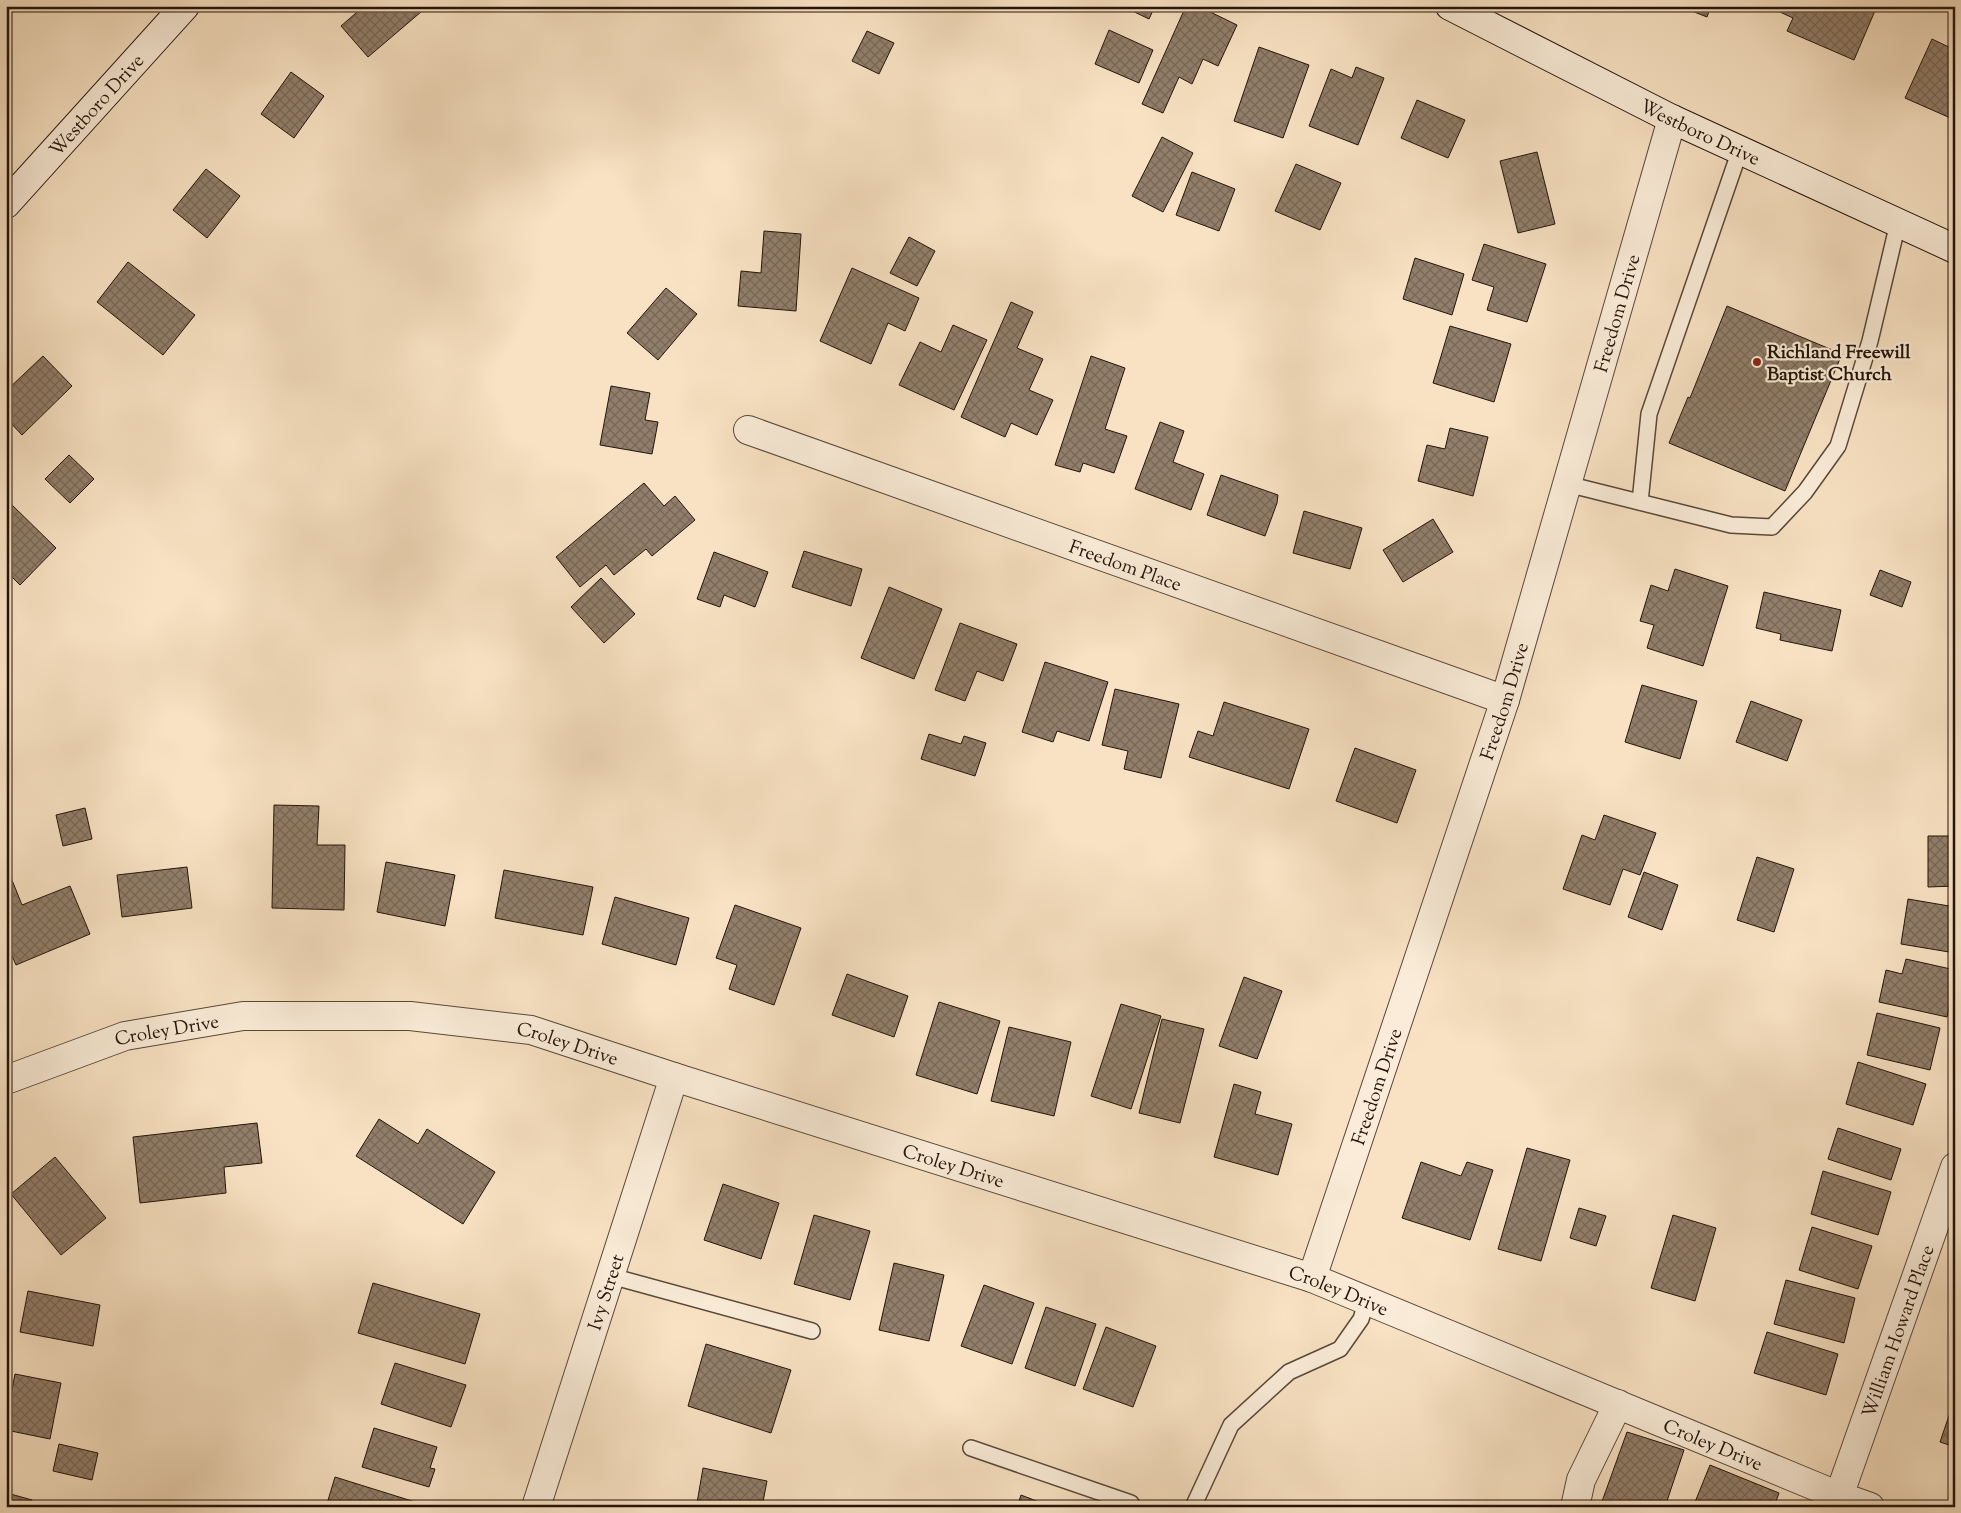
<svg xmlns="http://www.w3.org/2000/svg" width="1961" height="1513" font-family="'Sorts Mill Goudy',serif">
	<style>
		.building { fill: url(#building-cross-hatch); stroke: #24140b }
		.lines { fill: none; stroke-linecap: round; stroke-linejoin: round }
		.lane-casing { stroke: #594839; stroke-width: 18 }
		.street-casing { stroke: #594839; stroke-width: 30 }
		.secondary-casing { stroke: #24140b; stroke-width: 30 }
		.lane { stroke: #faecd8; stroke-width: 15 }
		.street { stroke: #faecd8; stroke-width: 28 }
		.secondary { stroke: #faecd8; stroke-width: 28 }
		.poi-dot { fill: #8f2418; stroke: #faecd8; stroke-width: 2 }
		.labels { text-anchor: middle; stroke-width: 4.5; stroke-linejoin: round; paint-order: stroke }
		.street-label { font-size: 19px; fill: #24140b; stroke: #faecd8 }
		.poi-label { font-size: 19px; font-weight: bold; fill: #24140b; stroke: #faecd8; text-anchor: start }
	</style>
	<defs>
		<pattern id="building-cross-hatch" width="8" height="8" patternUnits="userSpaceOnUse" patternTransform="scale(1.25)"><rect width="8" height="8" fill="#927f6b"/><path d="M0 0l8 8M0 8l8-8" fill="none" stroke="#776756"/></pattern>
	</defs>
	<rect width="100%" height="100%" fill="#f8e2c3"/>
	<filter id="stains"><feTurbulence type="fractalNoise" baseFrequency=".004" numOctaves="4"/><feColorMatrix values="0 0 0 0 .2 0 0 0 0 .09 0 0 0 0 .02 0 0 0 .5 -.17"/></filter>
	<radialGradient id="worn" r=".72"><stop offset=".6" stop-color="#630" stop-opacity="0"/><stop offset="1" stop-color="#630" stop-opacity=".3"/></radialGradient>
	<g class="building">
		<polygon points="364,6 428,6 368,57 341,26"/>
		<polygon points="1122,6 1155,6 1149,19"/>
		<polygon points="1186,6 1198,6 1237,25 1218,66 1203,59 1192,84 1179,77 1163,113 1142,104"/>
		<polygon points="1679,6 1711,6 1707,17"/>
		<polygon points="1767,6 1877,6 1854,60 1787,31 1793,18"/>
		<polygon points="1109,30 1153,50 1139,83 1095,64"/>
		<polygon points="867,31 894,43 879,74 852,61"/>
		<polygon points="1932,39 1955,50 1955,120 1905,98"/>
		<polygon points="1259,47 1309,65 1283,138 1234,121"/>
		<polygon points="1356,67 1384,78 1358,145 1309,126 1331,69 1352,78"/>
		<polygon points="291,72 324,96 294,138 261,114"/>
		<polygon points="1417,100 1465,120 1448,158 1401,138"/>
		<polygon points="1162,137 1193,153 1163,212 1132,196"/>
		<polygon points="1537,152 1555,224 1518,233 1500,161"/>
		<polygon points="1296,164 1341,183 1320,230 1275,211"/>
		<polygon points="206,169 240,196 207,238 173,210"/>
		<polygon points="1192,172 1235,189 1219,231 1176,215"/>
		<polygon points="764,231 801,234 796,311 738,306 741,271 761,273"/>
		<polygon points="909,237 935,251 917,286 890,273"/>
		<polygon points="1484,244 1546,264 1527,322 1487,310 1494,287 1472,280"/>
		<polygon points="1415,258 1464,274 1452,315 1403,299"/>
		<polygon points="128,262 195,315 163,355 97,302"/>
		<polygon points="852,268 919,298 905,331 888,323 871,364 820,341"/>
		<polygon points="666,288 697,314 658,360 627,333"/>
		<polygon points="1011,302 1033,312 1017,348 1043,359 1029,390 1053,400 1037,435 1011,423 1005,437 961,417"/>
		<polygon points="1727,306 1842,354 1785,491 1669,443 1688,397 1690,398"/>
		<polygon points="953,325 987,340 954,410 899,385 920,342 941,352"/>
		<polygon points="1450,326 1511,344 1494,402 1433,383"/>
		<polygon points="43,356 72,386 22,435 6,418 6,391"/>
		<polygon points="1091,356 1125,368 1105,429 1127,436 1114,473 1083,463 1080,472 1055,465"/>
		<polygon points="611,386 650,393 645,420 658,422 652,454 600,445"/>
		<polygon points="1160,422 1184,431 1173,462 1204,474 1191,510 1135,489"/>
		<polygon points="1450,428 1488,437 1473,496 1418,481 1427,445 1445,449"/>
		<polygon points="69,455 94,479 70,503 45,479"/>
		<polygon points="1221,475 1278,495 1277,503 1265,536 1207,515"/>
		<polygon points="644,483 664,506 675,496 695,520 652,556 646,549 614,575 606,565 580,587 556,557"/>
		<polygon points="10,503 56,548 20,585 6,571 6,506"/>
		<polygon points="1304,511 1362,528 1350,569 1293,553"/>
		<polygon points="1433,519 1453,552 1403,582 1383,550"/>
		<polygon points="804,551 862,569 851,606 792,587"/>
		<polygon points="714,552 768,572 755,607 724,595 720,607 697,599"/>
		<polygon points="1675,569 1728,586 1703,666 1647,648 1654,625 1640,621 1651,585 1668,591"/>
		<polygon points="1880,570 1911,582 1902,607 1870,595"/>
		<polygon points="601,578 635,614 604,643 571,607"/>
		<polygon points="889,587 942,609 914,679 861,658"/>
		<polygon points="1764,592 1841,610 1832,651 1780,640 1781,634 1756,628"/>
		<polygon points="960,623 1017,644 1003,681 977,671 965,701 935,690"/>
		<polygon points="1045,662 1108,682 1089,741 1057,731 1053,742 1022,732"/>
		<polygon points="1642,685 1697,701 1680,759 1625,742"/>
		<polygon points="1115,689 1179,704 1161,778 1124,769 1128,751 1102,745"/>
		<polygon points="1751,701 1802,720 1787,761 1736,742"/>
		<polygon points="1224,702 1309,729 1289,789 1189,757 1198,731 1213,736"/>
		<polygon points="929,734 961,744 964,736 986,743 975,776 921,759"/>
		<polygon points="1355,748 1416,770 1397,823 1336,801"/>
		<polygon points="274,805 319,806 317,845 345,845 344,910 272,908"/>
		<polygon points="85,808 92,839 63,846 56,815"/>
		<polygon points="1604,815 1656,833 1640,875 1623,869 1610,905 1563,889 1582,835 1595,840"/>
		<polygon points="1928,836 1955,836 1955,886 1928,887"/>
		<polygon points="1757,857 1794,869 1774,932 1737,920"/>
		<polygon points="386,862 455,875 445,926 377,912"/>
		<polygon points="187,867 192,908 122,917 117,875"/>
		<polygon points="504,870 593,887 583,935 495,918"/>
		<polygon points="1644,872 1678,885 1662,930 1628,917"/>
		<polygon points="10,875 22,905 70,886 90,934 16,965 6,942 6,876"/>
		<polygon points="615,897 689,918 676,965 602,944"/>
		<polygon points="1908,899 1955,907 1955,953 1901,944"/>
		<polygon points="735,905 801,928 774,1005 729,989 737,965 716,958"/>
		<polygon points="1906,959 1955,970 1955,982 1947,1017 1879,1002 1886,970 1902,974"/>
		<polygon points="847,974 908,996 894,1037 832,1015"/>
		<polygon points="1244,977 1282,991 1257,1059 1219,1046"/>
		<polygon points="939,1002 1000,1021 977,1094 916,1075"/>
		<polygon points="1121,1004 1161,1016 1131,1109 1091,1096"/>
		<polygon points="1877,1013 1940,1028 1930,1070 1867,1055"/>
		<polygon points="1162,1019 1204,1029 1180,1123 1139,1113"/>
		<polygon points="1009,1027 1071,1042 1054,1116 991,1101"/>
		<polygon points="1858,1062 1926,1084 1913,1125 1846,1104"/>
		<polygon points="1234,1084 1261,1092 1255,1114 1292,1124 1278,1175 1214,1157"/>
		<polygon points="379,1119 418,1144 427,1129 495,1172 463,1224 356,1156"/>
		<polygon points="257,1123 262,1163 224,1167 226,1193 140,1203 133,1137"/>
		<polygon points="1838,1128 1901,1149 1891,1180 1828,1159"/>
		<polygon points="1527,1148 1570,1160 1541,1261 1498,1249"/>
		<polygon points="55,1157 106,1218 61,1255 11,1194"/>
		<polygon points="1421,1162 1461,1176 1467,1162 1493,1170 1470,1240 1402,1218"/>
		<polygon points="1823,1171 1891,1192 1878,1235 1811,1214"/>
		<polygon points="723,1184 779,1203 761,1259 704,1240"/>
		<polygon points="1579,1208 1606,1216 1596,1246 1570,1238"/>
		<polygon points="814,1215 870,1231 850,1300 794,1284"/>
		<polygon points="1673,1215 1716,1228 1695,1301 1651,1288"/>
		<polygon points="1812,1227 1872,1246 1858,1289 1799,1270"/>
		<polygon points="894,1263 944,1275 929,1341 879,1330"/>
		<polygon points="1786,1280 1855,1298 1844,1343 1774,1324"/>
		<polygon points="373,1283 480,1314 465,1364 358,1333"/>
		<polygon points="984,1285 1034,1303 1012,1364 961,1346"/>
		<polygon points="28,1291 100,1305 93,1346 20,1332"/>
		<polygon points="1046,1307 1096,1324 1075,1386 1025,1368"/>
		<polygon points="1106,1327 1156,1346 1133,1407 1083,1389"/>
		<polygon points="1767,1332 1838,1354 1826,1395 1754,1373"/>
		<polygon points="706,1344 791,1370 771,1433 688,1406"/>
		<polygon points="395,1363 466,1385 451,1427 381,1404"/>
		<polygon points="15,1374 61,1383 50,1439 6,1430 6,1421"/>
		<polygon points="1955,1398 1955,1447 1940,1442"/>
		<polygon points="374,1428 437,1447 430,1468 435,1469 429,1487 362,1467"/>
		<polygon points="1627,1432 1684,1450 1665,1507 1600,1507"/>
		<polygon points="59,1444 98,1453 92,1480 53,1471"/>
		<polygon points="1710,1465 1779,1493 1774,1507 1693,1507"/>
		<polygon points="703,1468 767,1481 762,1507 717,1507 697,1503"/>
		<polygon points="335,1477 428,1506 326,1507"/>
		<polygon points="7,1493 32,1500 30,1507 6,1507"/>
		<polygon points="1021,1495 1052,1507 1017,1507"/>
	</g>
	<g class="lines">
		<defs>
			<g id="lane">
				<polyline points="1567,484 1731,525 1772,527 1805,492 1838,446 1870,341 1898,223"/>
				<polyline points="1640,502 1649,414 1740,150"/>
				<polyline points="611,1276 812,1331"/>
				<polyline points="971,1448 1131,1503"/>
				<polyline points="1193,1507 1231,1425 1289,1372 1340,1349 1361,1319 1367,1300"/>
			</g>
			<g id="street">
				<path id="s1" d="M748,430l757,270"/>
				<path id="s2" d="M6,1080l119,-44 118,-20h167l121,14 143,47 638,201 527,218 31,11"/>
				<path id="s3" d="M1312,1278l193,-578 167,-581"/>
				<path id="s4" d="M1839,1496l116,-329"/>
				<path id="s5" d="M536,1507l138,-430"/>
				<polyline points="1575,1507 1581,1480 1618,1404"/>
			</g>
			<g id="secondary">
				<path id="s6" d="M1450,6l222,113 283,130"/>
				<path id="s7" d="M6,204l179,-198"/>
			</g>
		</defs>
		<use href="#lane" class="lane-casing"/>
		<use href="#street" class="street-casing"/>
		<use href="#secondary" class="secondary-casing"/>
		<use href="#lane" class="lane"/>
		<use href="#street" class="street"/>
		<use href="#secondary" class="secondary"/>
	</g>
	<circle class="poi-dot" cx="1757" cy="362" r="5"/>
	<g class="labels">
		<g class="street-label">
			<text dy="7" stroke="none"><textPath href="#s7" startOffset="134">Westboro Drive</textPath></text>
			<text dy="7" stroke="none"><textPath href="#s6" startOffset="280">Westboro Drive</textPath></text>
			<text dy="7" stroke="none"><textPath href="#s3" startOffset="1012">Freedom Drive</textPath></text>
			<text dy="7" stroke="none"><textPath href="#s1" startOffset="401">Freedom Place</textPath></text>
			<text dy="7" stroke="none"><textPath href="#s3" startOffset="608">Freedom Drive</textPath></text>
			<text dy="7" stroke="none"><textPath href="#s2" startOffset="169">Croley Drive</textPath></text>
			<text dy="7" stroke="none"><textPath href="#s2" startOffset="574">Croley Drive</textPath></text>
			<text dy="7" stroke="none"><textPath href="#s3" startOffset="202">Freedom Drive</textPath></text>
			<text dy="7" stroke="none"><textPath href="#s2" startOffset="979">Croley Drive</textPath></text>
			<text dy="7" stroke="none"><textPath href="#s2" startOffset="1384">Croley Drive</textPath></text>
			<text dy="7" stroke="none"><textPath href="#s5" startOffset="226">Ivy Street</textPath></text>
			<text dy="7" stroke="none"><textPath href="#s4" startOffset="175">William Howard Place</textPath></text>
			<text dy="7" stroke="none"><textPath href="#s2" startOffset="1789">Croley Drive</textPath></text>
		</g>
		<g class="poi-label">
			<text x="1767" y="358">Richland Freewill<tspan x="1767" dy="22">Baptist Church</tspan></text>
		</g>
	</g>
	<rect width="1961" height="1513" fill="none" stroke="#f8e2c3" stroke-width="25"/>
	<rect x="8" y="8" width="1946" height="1498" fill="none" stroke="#24140b" stroke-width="2.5"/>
	<rect x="12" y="12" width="1936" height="1488" fill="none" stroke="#24140b"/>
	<rect width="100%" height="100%" filter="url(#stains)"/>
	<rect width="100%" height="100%" fill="url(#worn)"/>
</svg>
